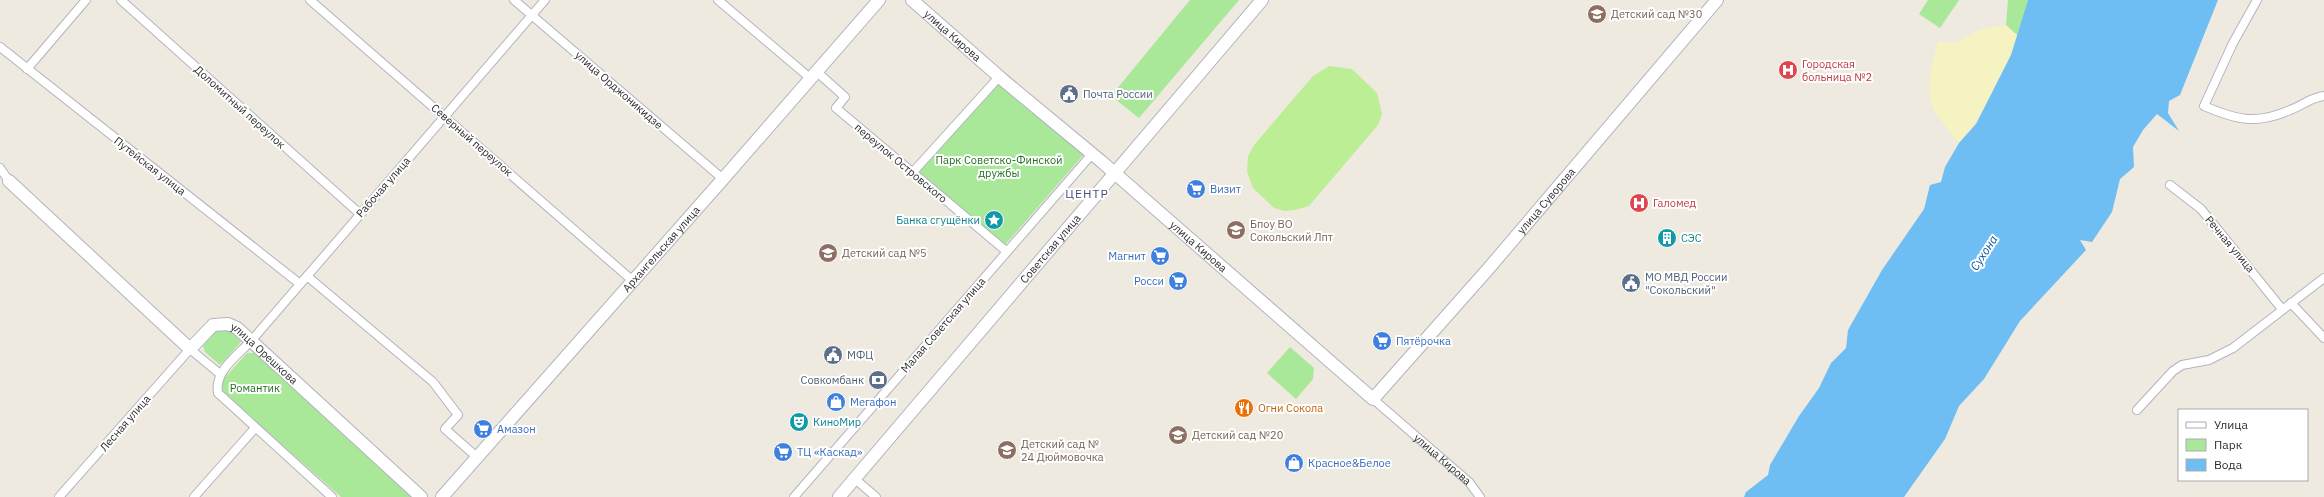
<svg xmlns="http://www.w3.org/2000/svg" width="2324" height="497" font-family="'IBM Plex Sans',sans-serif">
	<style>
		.green { fill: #a9e799 }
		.sand { fill: #f4f3c1 }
		.pitch { fill: #bcef95 }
		.water { fill: #6ebef4 }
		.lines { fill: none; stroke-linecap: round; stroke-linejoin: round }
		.street-casing { stroke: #b3b3c1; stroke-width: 10 }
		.secondary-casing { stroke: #b3b3c1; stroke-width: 14 }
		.street { stroke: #fff; stroke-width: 8 }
		.secondary { stroke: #fff; stroke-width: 12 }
		.labels { text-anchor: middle; stroke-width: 4; stroke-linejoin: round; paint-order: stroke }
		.education-label { font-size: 11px; fill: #785e54; stroke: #fff; text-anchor: start }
		.street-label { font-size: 11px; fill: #2d2d2d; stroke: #fff }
		.health-label { font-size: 11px; fill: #be3a42; stroke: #fff; text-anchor: start }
		.service-label { font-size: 11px; fill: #4e5e75; stroke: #fff; text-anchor: start }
		.park-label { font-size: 11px; fill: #1e6f17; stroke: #fff }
		.shop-label { font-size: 11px; fill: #366cbe; stroke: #fff; text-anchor: start }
		.culture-label { font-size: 11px; fill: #0d838f; stroke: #fff; text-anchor: start }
		.food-label { font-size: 11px; fill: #c56008; stroke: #fff; text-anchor: start }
		.neighbourhood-label { font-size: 12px; letter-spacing: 1px; fill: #4a4c80; stroke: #fff }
		.water-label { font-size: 12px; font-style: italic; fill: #075aa6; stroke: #fff }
	</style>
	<rect width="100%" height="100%" fill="#efeadf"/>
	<g class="green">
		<polygon points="1190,0 1239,0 1139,118 1111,96"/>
		<polygon points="1928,0 1959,0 1940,28 1919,14"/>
		<polygon points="2008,0 2028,0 2018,36 2006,25"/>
		<polygon points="999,83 1085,153 1004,246 917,171"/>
		<polygon points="227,326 241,342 220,365 205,352 203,346 219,327"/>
		<polygon points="1290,347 1314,368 1313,379 1296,399 1267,373"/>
		<polygon points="247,353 255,353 414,497 341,497 220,390 220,383"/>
	</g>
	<path class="sand" d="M2006,25l12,11c-14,37 -33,77 -59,107 -8,-11 -21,-24 -26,-36 -7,-21 -1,-45 5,-65h19l24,-13z"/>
	<polygon class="pitch" points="1329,66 1352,69 1377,93 1382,114 1378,125 1309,206 1295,210 1284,211 1274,208 1253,188 1247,172 1248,156 1254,145 1313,76"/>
	<polygon class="water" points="2028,0 2218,0 2180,95 2169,101 2168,113 2179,131 2157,114 2143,130 2133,147 2134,167 2120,179 2112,212 2092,242 2080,240 2086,250 2020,321 1984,379 1959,406 1945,439 1904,497 1744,497 1746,492 1768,475 1770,465 1799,416 1819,388 1831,363 1846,348 1848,330 1882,270 1924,209 1930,185 1941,182 1945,167 1959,143 1976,124 2011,55"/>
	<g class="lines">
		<defs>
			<g id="street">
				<polyline points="121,0 360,214"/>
				<polyline points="310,0 633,281"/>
				<polyline points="514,0 723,179"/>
				<polyline points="718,0 810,78"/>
				<path d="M2257,0l-24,43 -29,63c33,14 52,19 86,4 12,-4 21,-13 34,-14"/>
				<polyline points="0,47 300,284"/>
				<polyline points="27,69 86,0"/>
				<polyline points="816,71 845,97 836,108 1006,251"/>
				<polyline points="0,168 9,181"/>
				<polyline points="913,172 999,77"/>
				<polyline points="2170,185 2201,209 2282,309"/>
				<polyline points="307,276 433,382 458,415 445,429 478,458"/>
				<polyline points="2291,303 2324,338"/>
				<path id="s1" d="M1373,399l96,83 11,15"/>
				<polyline points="2137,410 2173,371 2182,365 2209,360 2233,348 2324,278"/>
				<polyline points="855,479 876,497"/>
				<polyline points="59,497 190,349 220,374"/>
				<polyline points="194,497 255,428"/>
				<path d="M332,497l-114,-104c-4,-22 20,-38 34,-53l293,-340"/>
				<polyline points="794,497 1092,154"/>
			</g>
			<g id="secondary">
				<path id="s2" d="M912,0l91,80 99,82 271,237 116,-131 228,-268"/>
				<path id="s3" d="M9,181l181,168 23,-24 15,-1 9,4 184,169"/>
				<path id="s4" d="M442,497l281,-318 156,-179"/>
				<path id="s5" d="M839,497l423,-497"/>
			</g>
		</defs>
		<use href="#street" class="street-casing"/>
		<use href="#secondary" class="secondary-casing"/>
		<use href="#street" class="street"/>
		<use href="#secondary" class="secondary"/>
	</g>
	<defs>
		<symbol id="school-disc" viewBox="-11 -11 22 22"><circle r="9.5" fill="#8d6e63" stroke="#fff"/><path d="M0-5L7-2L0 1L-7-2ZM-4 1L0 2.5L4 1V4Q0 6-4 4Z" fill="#fff"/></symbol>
		<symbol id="hospital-disc" viewBox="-11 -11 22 22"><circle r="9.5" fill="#e0444e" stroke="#fff"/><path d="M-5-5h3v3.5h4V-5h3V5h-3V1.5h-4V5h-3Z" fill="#fff"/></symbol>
		<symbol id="civic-disc" viewBox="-11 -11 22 22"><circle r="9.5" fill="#5c6f8a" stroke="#fff"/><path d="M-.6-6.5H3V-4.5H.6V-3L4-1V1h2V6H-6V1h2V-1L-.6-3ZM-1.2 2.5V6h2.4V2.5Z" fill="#fff"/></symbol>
		<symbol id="supermarket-disc" viewBox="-11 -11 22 22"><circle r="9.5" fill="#3f7fe0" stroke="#fff"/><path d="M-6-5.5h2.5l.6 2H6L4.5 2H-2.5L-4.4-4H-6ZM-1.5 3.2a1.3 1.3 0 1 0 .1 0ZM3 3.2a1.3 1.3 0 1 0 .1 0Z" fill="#fff"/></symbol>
		<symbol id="sight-disc" viewBox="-11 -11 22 22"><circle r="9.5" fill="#0f9aa8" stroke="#fff"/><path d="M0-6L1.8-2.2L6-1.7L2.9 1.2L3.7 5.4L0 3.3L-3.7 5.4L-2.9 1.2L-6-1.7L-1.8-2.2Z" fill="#fff"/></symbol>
		<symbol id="university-disc" viewBox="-11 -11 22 22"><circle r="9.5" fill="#8d6e63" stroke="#fff"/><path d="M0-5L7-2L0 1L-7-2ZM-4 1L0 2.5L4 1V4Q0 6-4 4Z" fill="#fff"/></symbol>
		<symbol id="building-disc" viewBox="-11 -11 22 22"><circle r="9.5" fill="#0f9aa8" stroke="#fff"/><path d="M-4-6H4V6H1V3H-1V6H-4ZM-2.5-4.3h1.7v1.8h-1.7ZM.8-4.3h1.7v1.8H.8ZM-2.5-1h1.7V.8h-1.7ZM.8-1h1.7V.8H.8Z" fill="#fff"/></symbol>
		<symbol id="bank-disc" viewBox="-11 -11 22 22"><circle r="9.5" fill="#5c6f8a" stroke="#fff"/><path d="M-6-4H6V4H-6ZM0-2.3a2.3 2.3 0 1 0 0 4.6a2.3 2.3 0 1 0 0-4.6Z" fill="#fff"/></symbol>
		<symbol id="shop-disc" viewBox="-11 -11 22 22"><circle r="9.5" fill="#3f7fe0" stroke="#fff"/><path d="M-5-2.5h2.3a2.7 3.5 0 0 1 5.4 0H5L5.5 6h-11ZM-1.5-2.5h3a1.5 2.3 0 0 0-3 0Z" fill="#fff"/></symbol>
		<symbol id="restaurant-disc" viewBox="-11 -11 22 22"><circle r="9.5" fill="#e8710a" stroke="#fff"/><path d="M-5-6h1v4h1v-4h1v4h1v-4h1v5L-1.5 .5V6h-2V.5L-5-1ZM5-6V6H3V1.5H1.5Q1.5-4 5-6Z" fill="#fff"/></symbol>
		<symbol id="theatre-disc" viewBox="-11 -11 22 22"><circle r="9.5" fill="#0f9aa8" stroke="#fff"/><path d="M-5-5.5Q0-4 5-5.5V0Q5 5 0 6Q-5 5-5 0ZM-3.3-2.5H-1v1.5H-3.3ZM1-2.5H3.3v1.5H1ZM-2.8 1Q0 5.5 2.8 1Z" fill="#fff"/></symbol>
	</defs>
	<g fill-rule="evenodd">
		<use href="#school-disc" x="1586" y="3" width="22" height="22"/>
		<use href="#hospital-disc" x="1777" y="59" width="22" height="22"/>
		<use href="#civic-disc" x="1058" y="83" width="22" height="22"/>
		<use href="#supermarket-disc" x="1185" y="178" width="22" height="22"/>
		<use href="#hospital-disc" x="1628" y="192" width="22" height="22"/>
		<use href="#sight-disc" x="983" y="209" width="22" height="22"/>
		<use href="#university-disc" x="1225" y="219" width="22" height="22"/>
		<use href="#building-disc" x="1656" y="227" width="22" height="22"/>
		<use href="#school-disc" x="817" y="242" width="22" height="22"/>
		<use href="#supermarket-disc" x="1149" y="245" width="22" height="22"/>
		<use href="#supermarket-disc" x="1167" y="270" width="22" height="22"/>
		<use href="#civic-disc" x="1620" y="272" width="22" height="22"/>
		<use href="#supermarket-disc" x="1371" y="330" width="22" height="22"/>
		<use href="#civic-disc" x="822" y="344" width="22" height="22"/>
		<use href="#bank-disc" x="867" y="369" width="22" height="22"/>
		<use href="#shop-disc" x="825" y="391" width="22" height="22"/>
		<use href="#restaurant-disc" x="1233" y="397" width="22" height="22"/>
		<use href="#theatre-disc" x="788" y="411" width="22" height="22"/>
		<use href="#supermarket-disc" x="472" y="418" width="22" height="22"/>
		<use href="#school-disc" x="1167" y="424" width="22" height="22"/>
		<use href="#school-disc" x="996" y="439" width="22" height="22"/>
		<use href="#supermarket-disc" x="772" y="441" width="22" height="22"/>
		<use href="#shop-disc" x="1283" y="452" width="22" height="22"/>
	</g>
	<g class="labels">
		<g class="education-label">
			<text x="1611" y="18">Детский сад №30</text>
			<text x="1250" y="228">Бпоу ВО<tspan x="1250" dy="13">Сокольский Лпт</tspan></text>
			<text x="842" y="257">Детский сад №5</text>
			<text x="1192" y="439">Детский сад №20</text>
			<text x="1021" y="448">Детский сад №<tspan x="1021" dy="13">24 Дюймовочка</tspan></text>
		</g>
		<g class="street-label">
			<text dy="4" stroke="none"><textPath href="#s2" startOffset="54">улица Кирова</textPath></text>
			<text transform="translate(619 90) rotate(41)" y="4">улица Орджоникидзе</text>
			<text transform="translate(240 107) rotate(42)" y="4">Доломитный переулок</text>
			<text transform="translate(472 140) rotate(41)" y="4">Северный переулок</text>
			<text transform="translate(901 163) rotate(40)" y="4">переулок Островского</text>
			<text transform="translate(150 166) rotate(38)" y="4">Путейская улица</text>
			<text transform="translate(383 187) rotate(-49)" y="4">Рабочая улица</text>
			<text dy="4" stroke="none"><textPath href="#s2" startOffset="873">улица Суворова</textPath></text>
			<text transform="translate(2230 244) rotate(50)" y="4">Речная улица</text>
			<text dy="4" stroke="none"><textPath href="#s2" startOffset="378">улица Кирова</textPath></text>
			<text dy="4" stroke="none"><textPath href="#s4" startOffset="331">Архангельская улица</textPath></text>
			<text dy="4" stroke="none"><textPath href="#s5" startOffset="326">Советская улица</textPath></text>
			<text transform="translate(943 325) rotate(-49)" y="4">Малая Советская улица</text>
			<text dy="4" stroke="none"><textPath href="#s3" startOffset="342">улица Орешкова</textPath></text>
			<text transform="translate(125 423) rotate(-49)" y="4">Лесная улица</text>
			<text dy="4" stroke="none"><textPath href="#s1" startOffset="92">улица Кирова</textPath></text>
		</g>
		<g class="health-label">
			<text x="1802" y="68">Городская<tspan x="1802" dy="13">больница №2</tspan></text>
			<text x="1653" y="207">Галомед</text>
		</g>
		<g class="service-label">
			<text x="1083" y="98">Почта России</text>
			<text x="1645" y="281">МО МВД России<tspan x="1645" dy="13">"Сокольский"</tspan></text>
			<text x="847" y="359">МФЦ</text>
			<text x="864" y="384" text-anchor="end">Совкомбанк</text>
		</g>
		<g class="park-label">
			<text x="999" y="164">Парк Советско-Финской<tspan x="999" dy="13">дружбы</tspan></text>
			<text x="255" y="392">Романтик</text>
		</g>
		<g class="shop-label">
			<text x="1210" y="193">Визит</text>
			<text x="1146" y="260" text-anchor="end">Магнит</text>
			<text x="1164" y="285" text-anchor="end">Росси</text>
			<text x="1396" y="345">Пятёрочка</text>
			<text x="850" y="406">Мегафон</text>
			<text x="497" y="433">Амазон</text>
			<text x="797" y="456">ТЦ «Каскад»</text>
			<text x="1308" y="467">Красное&amp;Белое</text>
		</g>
		<g class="culture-label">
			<text x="980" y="224" text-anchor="end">Банка сгущёнки</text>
			<text x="1681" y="242">СЭС</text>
			<text x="813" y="426">КиноМир</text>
		</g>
		<g class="food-label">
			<text x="1258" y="412">Огни Сокола</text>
		</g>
		<g class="neighbourhood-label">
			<text x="1087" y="198">ЦЕНТР</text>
		</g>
		<g class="water-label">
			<text transform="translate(1984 253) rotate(-57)" y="4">Сухона</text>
		</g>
	</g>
	<rect x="2178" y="409" width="130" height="72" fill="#ffffff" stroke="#ababab"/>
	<rect x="2186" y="422" width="20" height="6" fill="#ffffff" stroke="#ababab"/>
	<text x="2214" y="429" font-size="12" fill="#2d2d2d">Улица</text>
	<rect x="2186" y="439" width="20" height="12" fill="#a9e799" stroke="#ababab"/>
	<text x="2214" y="449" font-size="12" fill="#2d2d2d">Парк</text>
	<rect x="2186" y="459" width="20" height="12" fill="#6ebef4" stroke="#ababab"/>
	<text x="2214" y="469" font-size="12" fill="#2d2d2d">Вода</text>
</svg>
